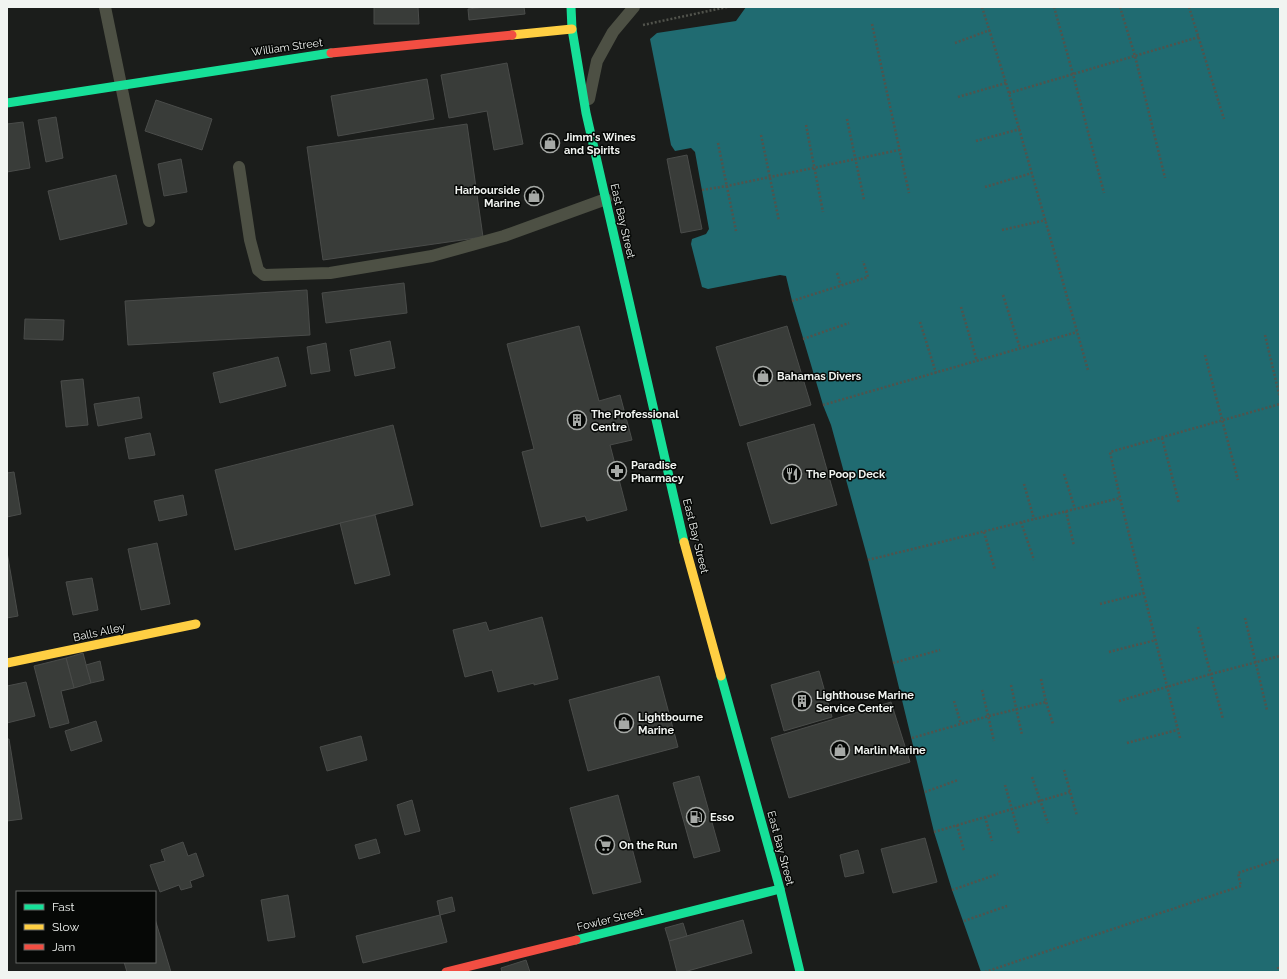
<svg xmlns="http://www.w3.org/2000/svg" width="1287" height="979" font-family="Raleway,sans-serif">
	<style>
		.water { fill: #206b71 }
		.building { fill: #393c39; stroke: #4a4c4a }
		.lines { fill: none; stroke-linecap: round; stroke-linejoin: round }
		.path { stroke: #51534c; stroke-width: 2.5; stroke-dasharray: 2 2; stroke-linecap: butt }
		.lane { stroke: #4d5044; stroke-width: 12 }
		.fast { stroke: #16e098; stroke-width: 9 }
		.slow { stroke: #ffcf43; stroke-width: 9 }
		.jam { stroke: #f24e42; stroke-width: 9 }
		.labels { text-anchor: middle; stroke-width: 3; stroke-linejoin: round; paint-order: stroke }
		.street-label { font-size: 11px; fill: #f1f4f1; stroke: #060806 }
		.poi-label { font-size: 11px; font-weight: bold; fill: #f1f4f1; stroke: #060806; text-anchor: start }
	</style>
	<rect width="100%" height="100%" fill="#1b1d1b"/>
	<polygon class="water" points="746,7 1280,7 1280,972 981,972 952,890 934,832 868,560 831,425 823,405 792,301 786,276 780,275 708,289 702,287 691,244 692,239 706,234 709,229 695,152 691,148 675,151 671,145 650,39 657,33 736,21"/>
	<g class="building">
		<polygon points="374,7 418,7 419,24 374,24"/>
		<polygon points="486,7 524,7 525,14 469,20 468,9"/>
		<polygon points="507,63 523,144 494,150 487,111 449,118 441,75"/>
		<polygon points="427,79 434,119 338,136 331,96"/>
		<polygon points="156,100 212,119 202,150 145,131"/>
		<polygon points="56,117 63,158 46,162 38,120"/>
		<polygon points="23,122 30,168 7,172 7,124"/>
		<polygon points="467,124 483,237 323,260 307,147"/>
		<polygon points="687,155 702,229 681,233 667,159"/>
		<polygon points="181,159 187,192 164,196 158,164"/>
		<polygon points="116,175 127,224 60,240 48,191"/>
		<polygon points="404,283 407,313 326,323 322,293"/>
		<polygon points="307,290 310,335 128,345 125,301"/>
		<polygon points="25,319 64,320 63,340 24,339"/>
		<polygon points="579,326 599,401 620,395 632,440 610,445 627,510 587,521 585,516 541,527 522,452 534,449 507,344"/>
		<polygon points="787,326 811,405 740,426 716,347"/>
		<polygon points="390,341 395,368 355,376 350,350"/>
		<polygon points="326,343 330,371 311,374 307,347"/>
		<polygon points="278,357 286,386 220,403 213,373"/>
		<polygon points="83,379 88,425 66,427 61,381"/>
		<polygon points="139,397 142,418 98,426 94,404"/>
		<polygon points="814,424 837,505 771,524 747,443"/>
		<polygon points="393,425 413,505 235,550 215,470"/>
		<polygon points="150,433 155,455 129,459 125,438"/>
		<polygon points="14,472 21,514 7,517 7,473"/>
		<polygon points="183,495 187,515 159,521 154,501"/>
		<polygon points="375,515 390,575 355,584 340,523"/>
		<polygon points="157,543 170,604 141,610 128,549"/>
		<polygon points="7,552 18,616 7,618"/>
		<polygon points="92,578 98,610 73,615 66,582"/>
		<polygon points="542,617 558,679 534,685 534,683 498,692 492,670 465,677 453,630 486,622 489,631"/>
		<polygon points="83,653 91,683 74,688 66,658"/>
		<polygon points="66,658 74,688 61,691 69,723 50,728 34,666"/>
		<polygon points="100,661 104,680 91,683 86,665"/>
		<polygon points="819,671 832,717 784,731 771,685"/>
		<polygon points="659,676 678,747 588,771 569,700"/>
		<polygon points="26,682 35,716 7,723 7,686"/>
		<polygon points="891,702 910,762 789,798 771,738"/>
		<polygon points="96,721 102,741 71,751 65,731"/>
		<polygon points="361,736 367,760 327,771 320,747"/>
		<polygon points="7,739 9,739 22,819 7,821"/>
		<polygon points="699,776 720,851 694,858 673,783"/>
		<polygon points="618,795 641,882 593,894 570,808"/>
		<polygon points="412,800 420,831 405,835 397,805"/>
		<polygon points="925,838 937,882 893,893 881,849"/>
		<polygon points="376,839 380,853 359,859 355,845"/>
		<polygon points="183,842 188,856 196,853 204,876 190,881 192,887 181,890 179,885 160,892 150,865 165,861 161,850"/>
		<polygon points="858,850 864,873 845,877 840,855"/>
		<polygon points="288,895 295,937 268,941 261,900"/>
		<polygon points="452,897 455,911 440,915 437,901"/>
		<polygon points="440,915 447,942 363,963 356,936"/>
		<polygon points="155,919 171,972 127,972 124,962 155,962"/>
		<polygon points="743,920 752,953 684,972 677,972 669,941"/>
		<polygon points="683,923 687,936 669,941 665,928"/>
		<polygon points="526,960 530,972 502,972 501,968"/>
	</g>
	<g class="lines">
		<g class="path">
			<polyline points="982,7 1006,83 1088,370"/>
			<polyline points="1054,7 1073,74 1104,193"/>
			<polyline points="1120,7 1135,56 1165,178"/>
			<polyline points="1189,7 1224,119"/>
			<polyline points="872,24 909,193"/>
			<polyline points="643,25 727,7"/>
			<polyline points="955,43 990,30"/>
			<polyline points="1009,93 1199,37"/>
			<polyline points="958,97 1006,83"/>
			<polyline points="847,119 864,200"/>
			<polyline points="806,125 823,212"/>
			<polyline points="761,135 779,221"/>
			<polyline points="976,141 1020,129"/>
			<polyline points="718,143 736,231"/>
			<polyline points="985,187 1032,173"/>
			<polyline points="702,190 727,186 899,150"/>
			<polyline points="1002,230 1046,220"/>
			<polyline points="837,273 841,285"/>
			<polyline points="1003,295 1020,348"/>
			<polyline points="792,301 868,277 863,261"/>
			<polyline points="961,307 977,361"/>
			<polyline points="920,322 936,373"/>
			<polyline points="1265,335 1280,398"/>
			<polyline points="803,339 849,323"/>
			<polyline points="1205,355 1238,480"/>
			<polyline points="823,405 1077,332"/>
			<polyline points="1162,438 1179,503"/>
			<polyline points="1064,474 1075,509"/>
			<polyline points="1024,484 1034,519"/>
			<polyline points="1066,511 1074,546"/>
			<polyline points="1021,522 1034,560"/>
			<polyline points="984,532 995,570"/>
			<polyline points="868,560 1120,498"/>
			<polyline points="1100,604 1144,593"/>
			<polyline points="1245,618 1267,710"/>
			<polyline points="1198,627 1223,719"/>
			<polyline points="1109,652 1156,640"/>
			<polyline points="893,663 940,650"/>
			<polyline points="1041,679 1046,702 1053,724"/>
			<polyline points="1011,685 1022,735"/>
			<polyline points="982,690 994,741"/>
			<polyline points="954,701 961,724"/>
			<polyline points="1119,701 1211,674 1280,656"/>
			<polyline points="912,738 989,716 1046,702"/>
			<polyline points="1180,738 1120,498 1110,452 1280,404"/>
			<polyline points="1127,743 1177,730"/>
			<polyline points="1064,770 1077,816"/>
			<polyline points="1032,777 1048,823"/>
			<polyline points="1005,785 1019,834"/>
			<polyline points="925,792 958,780"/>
			<polyline points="985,817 992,841"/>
			<polyline points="957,825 964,851"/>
			<polyline points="934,832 1070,792"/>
			<polyline points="952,890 998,874"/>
			<polyline points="964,921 1007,906"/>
			<polyline points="1278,967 1279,972"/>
			<polyline points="985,972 1241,886 1238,873 1280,859"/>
		</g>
		<g class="lane">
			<polyline points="105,7 149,221"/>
			<polyline points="589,99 597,61 613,32 634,7"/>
			<polyline points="239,167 250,240 258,270 264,275 330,273 432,256 504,236 606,199"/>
		</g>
		<g class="fast">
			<polyline points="571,7 572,29 586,113 684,542"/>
			<polyline points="7,103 331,53"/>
			<polyline points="721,676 780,889 800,972"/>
			<polyline points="576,940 780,889"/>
		</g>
		<g class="slow">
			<polyline points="512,35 572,29"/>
			<polyline points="684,542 721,676"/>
			<polyline points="7,663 196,624"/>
		</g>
		<g class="jam">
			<polyline points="331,53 512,35"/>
			<polyline points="446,972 576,940"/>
		</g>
	</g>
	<defs>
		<symbol id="shop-ring" viewBox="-11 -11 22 22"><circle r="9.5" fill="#060806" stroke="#a6a9a6" stroke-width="1.5"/><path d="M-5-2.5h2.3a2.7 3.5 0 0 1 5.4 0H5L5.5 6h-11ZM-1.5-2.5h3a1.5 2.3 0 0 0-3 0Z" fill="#a6a9a6"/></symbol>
		<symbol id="building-ring" viewBox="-11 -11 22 22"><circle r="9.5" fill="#060806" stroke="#a6a9a6" stroke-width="1.5"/><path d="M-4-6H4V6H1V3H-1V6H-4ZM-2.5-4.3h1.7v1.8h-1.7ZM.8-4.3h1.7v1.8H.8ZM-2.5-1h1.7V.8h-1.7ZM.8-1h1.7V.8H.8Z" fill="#a6a9a6"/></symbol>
		<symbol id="pharmacy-ring" viewBox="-11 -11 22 22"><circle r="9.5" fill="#060806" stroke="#a6a9a6" stroke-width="1.5"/><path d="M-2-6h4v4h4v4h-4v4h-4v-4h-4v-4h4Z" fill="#a6a9a6"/></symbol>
		<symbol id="restaurant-ring" viewBox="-11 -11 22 22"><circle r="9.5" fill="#060806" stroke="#a6a9a6" stroke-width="1.5"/><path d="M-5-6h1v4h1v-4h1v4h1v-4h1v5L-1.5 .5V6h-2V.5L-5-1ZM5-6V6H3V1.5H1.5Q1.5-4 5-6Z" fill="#a6a9a6"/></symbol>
		<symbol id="fuel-ring" viewBox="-11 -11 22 22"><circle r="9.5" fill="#060806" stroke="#a6a9a6" stroke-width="1.5"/><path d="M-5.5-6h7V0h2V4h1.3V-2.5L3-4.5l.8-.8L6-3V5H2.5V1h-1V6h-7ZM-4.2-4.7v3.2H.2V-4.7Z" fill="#a6a9a6"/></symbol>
		<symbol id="supermarket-ring" viewBox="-11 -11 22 22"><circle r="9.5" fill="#060806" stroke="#a6a9a6" stroke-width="1.5"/><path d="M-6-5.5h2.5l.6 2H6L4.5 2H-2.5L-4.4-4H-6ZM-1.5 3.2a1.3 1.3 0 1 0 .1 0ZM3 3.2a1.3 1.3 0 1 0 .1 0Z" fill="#a6a9a6"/></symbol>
	</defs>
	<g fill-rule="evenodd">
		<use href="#shop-ring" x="539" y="132" width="22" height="22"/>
		<use href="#shop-ring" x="523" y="185" width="22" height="22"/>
		<use href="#shop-ring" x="752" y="365" width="22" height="22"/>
		<use href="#building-ring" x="566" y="409" width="22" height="22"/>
		<use href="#pharmacy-ring" x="606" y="460" width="22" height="22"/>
		<use href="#restaurant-ring" x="781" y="463" width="22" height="22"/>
		<use href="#building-ring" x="791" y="690" width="22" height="22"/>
		<use href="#shop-ring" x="613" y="712" width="22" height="22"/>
		<use href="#shop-ring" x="829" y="739" width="22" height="22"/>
		<use href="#fuel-ring" x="685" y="806" width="22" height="22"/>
		<use href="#supermarket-ring" x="594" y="834" width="22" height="22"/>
	</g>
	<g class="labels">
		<g class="street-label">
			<text transform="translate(287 47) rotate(-8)" y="4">William Street</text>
			<text transform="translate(623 221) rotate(77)" y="4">East Bay Street</text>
			<text transform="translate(696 536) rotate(76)" y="4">East Bay Street</text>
			<text transform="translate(99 632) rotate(-12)" y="4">Balls Alley</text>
			<text transform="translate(781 848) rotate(75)" y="4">East Bay Street</text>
			<text transform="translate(610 919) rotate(-14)" y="4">Fowler Street</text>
		</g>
		<g class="poi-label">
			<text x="564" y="141">Jimm's Wines<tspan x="564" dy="13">and Spirits</tspan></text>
			<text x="520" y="194" text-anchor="end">Harbourside<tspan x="520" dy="13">Marine</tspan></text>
			<text x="777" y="380">Bahamas Divers</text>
			<text x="591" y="418">The Professional<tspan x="591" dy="13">Centre</tspan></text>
			<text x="631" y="469">Paradise<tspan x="631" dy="13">Pharmacy</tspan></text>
			<text x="806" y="478">The Poop Deck</text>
			<text x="816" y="699">Lighthouse Marine<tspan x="816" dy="13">Service Center</tspan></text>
			<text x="638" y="721">Lightbourne<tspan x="638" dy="13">Marine</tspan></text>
			<text x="854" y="754">Marlin Marine</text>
			<text x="710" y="821">Esso</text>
			<text x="619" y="849">On the Run</text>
		</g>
	</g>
	<rect width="1287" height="979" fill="none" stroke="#f1f4f1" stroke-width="16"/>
	<rect x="16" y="891" width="140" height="72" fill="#060806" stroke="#646664"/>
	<rect x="24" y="904" width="20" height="6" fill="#16e098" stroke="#646664"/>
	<text x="52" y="911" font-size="12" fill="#f1f4f1">Fast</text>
	<rect x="24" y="924" width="20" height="6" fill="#ffcf43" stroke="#646664"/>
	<text x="52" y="931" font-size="12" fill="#f1f4f1">Slow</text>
	<rect x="24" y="944" width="20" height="6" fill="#f24e42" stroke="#646664"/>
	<text x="52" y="951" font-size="12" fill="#f1f4f1">Jam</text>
</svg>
